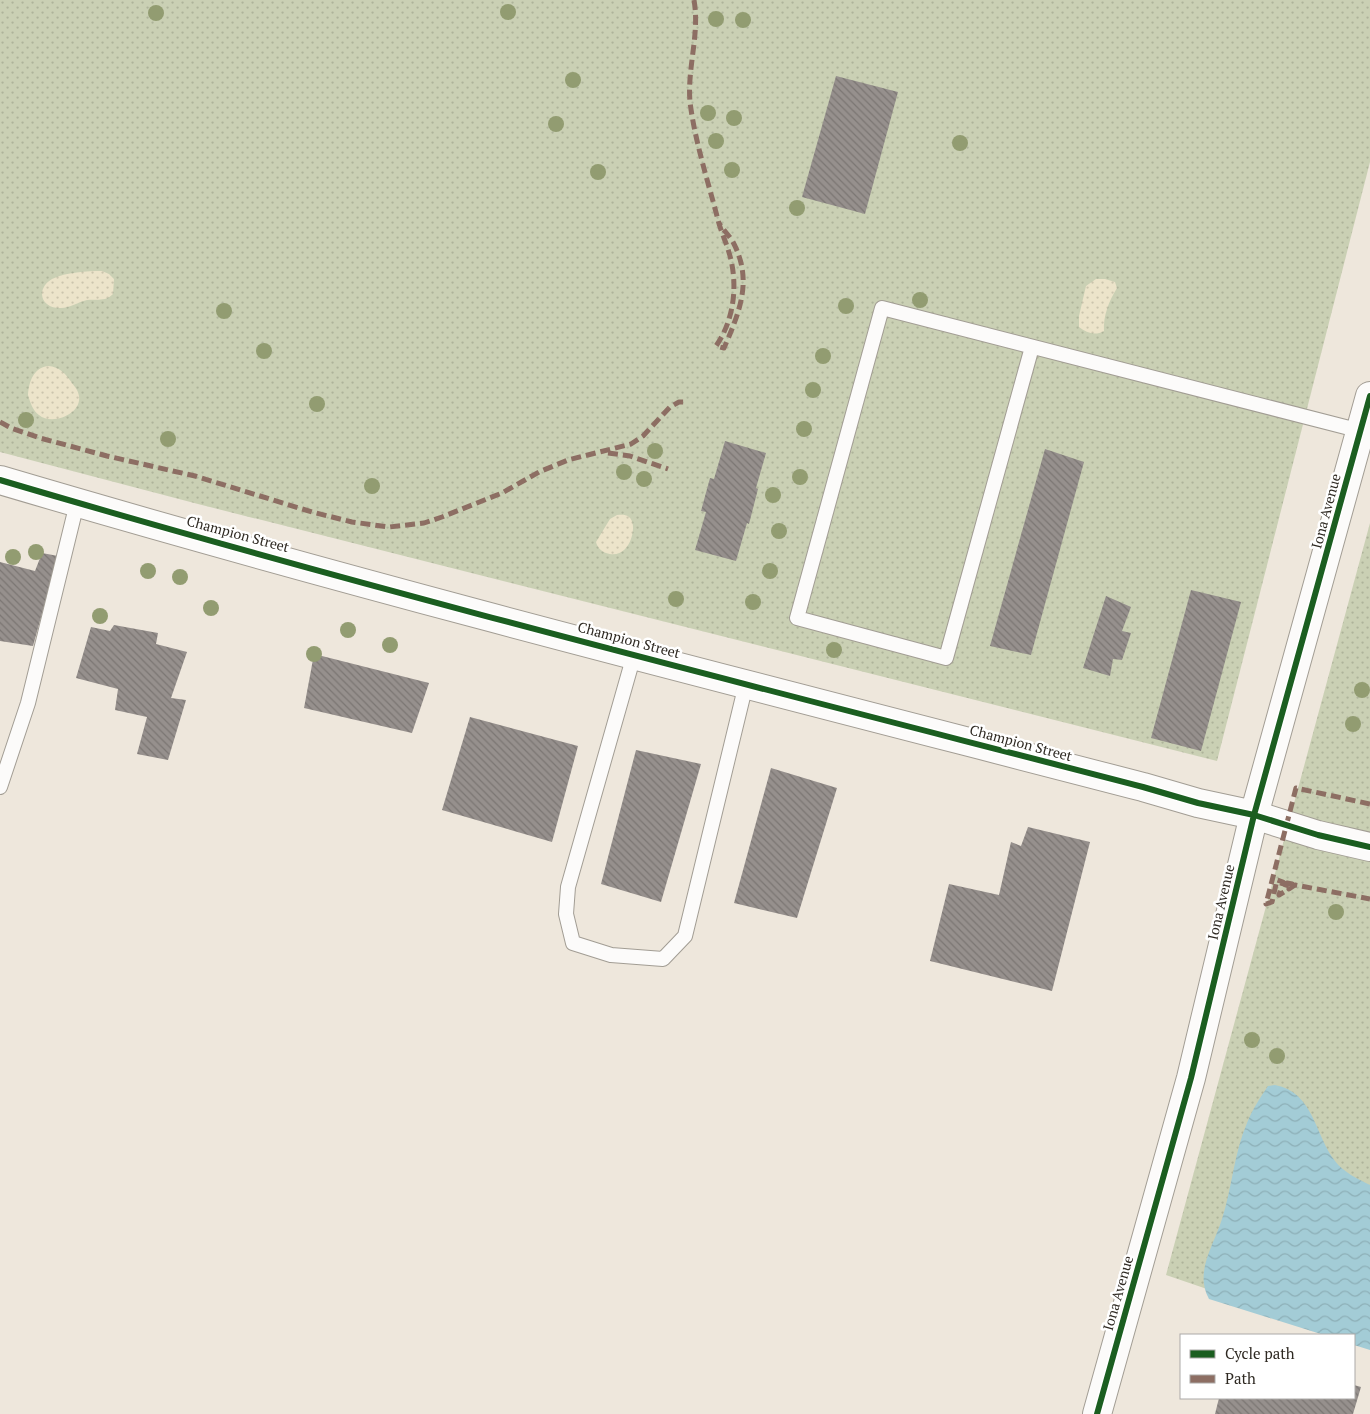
<svg xmlns="http://www.w3.org/2000/svg" width="1370" height="1414" font-family="'PT Serif',serif">
	<style>
		.green { fill: url(#green-dots) }
		.sand { fill: url(#sand-dots) }
		.water { fill: url(#water-waves) }
		.building { fill: url(#building-back-hatch) }
		.lines { fill: none; stroke-linecap: round; stroke-linejoin: round }
		.service-casing { stroke: #a29d94; stroke-width: 16 }
		.minor-casing { stroke: #a29d94; stroke-width: 30 }
		.tertiary-casing { stroke: #a29d94; stroke-width: 30 }
		.service { stroke: #fcfbfa; stroke-width: 14 }
		.minor { stroke: #fcfbfa; stroke-width: 28 }
		.tertiary { stroke: #fcfbfa; stroke-width: 28 }
		.quiet { stroke: #8d6e63; stroke-width: 5; stroke-dasharray: 10 5; stroke-linecap: butt }
		.cycleway-casing { stroke: #fff; stroke-width: 9 }
		.cycleway { stroke: #1b5e20; stroke-width: 6 }
		.tree { fill: #929c71 }
		.labels { text-anchor: middle; stroke-width: 5; stroke-linejoin: round; paint-order: stroke }
		.street-label { font-size: 14px; fill: #2e2922; stroke: #fff }
	</style>
	<defs>
		<pattern id="green-dots" width="8" height="8" patternUnits="userSpaceOnUse" patternTransform="scale(1.25)"><rect width="8" height="8" fill="#cad0b4"/><path d="M2 2h.1M6 6h.1" fill="none" stroke="#aeb39a" stroke-width="1.8" stroke-linecap="round"/></pattern>
		<pattern id="sand-dots" width="8" height="8" patternUnits="userSpaceOnUse" patternTransform="scale(1.25)"><rect width="8" height="8" fill="#ece4ca"/><path d="M2 2h.1M6 6h.1" fill="none" stroke="#cbc4ad" stroke-width="1.8" stroke-linecap="round"/></pattern>
		<pattern id="water-waves" width="16" height="10" patternUnits="userSpaceOnUse" patternTransform="scale(1.25)"><rect width="16" height="10" fill="#a3ccd6"/><path d="M0 5q4-4 8 0t8 0" fill="none" stroke="#8dafb7"/></pattern>
		<pattern id="building-back-hatch" width="6" height="6" patternUnits="userSpaceOnUse" patternTransform="scale(1.25)"><rect width="6" height="6" fill="#96908d"/><path d="M-1 5l2 2M0 0l6 6M5-1l2 2" fill="none" stroke="#7b7673"/></pattern>
	</defs>
	<rect width="100%" height="100%" fill="#eee7dc"/>
	<g class="green">
		<polygon points="0,0 1370,0 1370,162 1217,761 198,504 0,452"/>
		<polygon points="1370,523 1370,1345 1354,1335 1341,1335 1166,1275"/>
	</g>
	<g class="sand">
		<path d="M102,271l7,3 5,5 -1,15c-8,8 -16,5 -26,6 -9,2 -17,8 -26,8 -20,1 -26,-19 -9,-29 14,-7 35,-8 50,-8z"/>
		<path d="M1096,279h9l10,3 2,6c-8,13 -14,28 -13,43 -9,5 -17,2 -25,-4v-11l7,-30z"/>
		<path d="M48,366c12,1 17,7 24,17 3,4 6,7 7,13 3,18 -27,30 -40,19 -6,-4 -9,-13 -11,-20 1,-13 5,-27 20,-29z"/>
		<path d="M617,515c4,0 8,-1 12,2 10,7 1,45 -23,36 -5,-2 -9,-6 -10,-11l14,-23z"/>
	</g>
	<path class="water" d="M1275,1085c39,7 40,51 60,76 8,11 23,18 35,24v165l-16,-5v-10h-30l-115,-36c-15,-27 5,-54 13,-80 10,-31 12,-66 25,-96 5,-13 13,-25 21,-37z"/>
	<g class="building">
		<polygon points="836,76 898,92 865,214 802,197"/>
		<polygon points="725,441 766,453 756,488 758,489 749,524 747,523 736,561 695,550 706,512 701,511 710,478 714,479"/>
		<polygon points="1045,449 1084,462 1031,655 990,646"/>
		<polygon points="42,553 58,556 33,646 0,641 0,562 35,571"/>
		<polygon points="1191,590 1241,602 1201,751 1151,738"/>
		<polygon points="1106,596 1131,607 1122,631 1131,633 1122,660 1113,659 1110,676 1083,668"/>
		<polygon points="114,625 158,633 156,644 187,652 171,698 186,700 168,760 137,754 147,717 115,710 118,689 76,678 91,627 110,631"/>
		<polygon points="314,654 429,683 412,733 304,708"/>
		<polygon points="470,717 578,746 552,842 442,810"/>
		<polygon points="636,750 701,764 661,902 601,884"/>
		<polygon points="771,768 837,788 797,918 734,903"/>
		<polygon points="1028,827 1090,842 1052,991 930,961 949,884 999,895 1011,842 1021,846"/>
		<polygon points="1354,1385 1361,1387 1353,1414 1215,1414 1219,1398 1354,1398"/>
	</g>
	<g class="lines">
		<defs>
			<g id="service">
				<polyline points="1032,347 946,658 797,618 882,308 1361,431"/>
				<polyline points="634,655 568,887 566,914 573,943 611,955 663,959 685,936 746,684"/>
				<polyline points="0,787 28,703 77,503"/>
			</g>
			<polyline id="minor" points="1254,815 1318,835 1370,847"/>
			<g id="tertiary">
				<path d="M0,480c378,112 761,208 1143,307l55,16 56,12"/>
				<polyline points="1097,1414 1191,1078 1254,815 1370,396"/>
			</g>
		</defs>
		<use href="#service" class="service-casing"/>
		<use href="#minor" class="minor-casing"/>
		<use href="#tertiary" class="tertiary-casing"/>
		<use href="#service" class="service"/>
		<use href="#minor" class="minor"/>
		<use href="#tertiary" class="tertiary"/>
		<g class="quiet">
			<path d="M694,0c6,34 -7,68 -4,102 5,40 18,79 28,118 3,12 9,24 12,36 8,30 4,64 -14,90l8,2c16,-37 29,-68 9,-106 -4,-7 -10,-12 -14,-19"/>
			<polyline points="0,422 11,428 40,438 107,456 195,476 312,512 352,522 389,527 424,523 442,517 502,493 539,472 568,460 631,444 643,436 670,407 679,402 685,402"/>
			<polyline points="608,453 630,456 668,469"/>
			<polyline points="1370,804 1296,788 1266,904 1272,902 1277,880 1283,882 1279,895 1284,892 1287,883 1292,884 1289,889 1295,885 1370,899"/>
		</g>
		<defs>
			<g id="cycleway">
				<path d="M0,480c378,112 761,208 1143,307l55,16 56,12 64,20 52,12"/>
				<polyline points="1097,1414 1191,1078 1254,815 1370,396"/>
			</g>
		</defs>
		<use href="#cycleway" class="cycleway-casing"/>
		<use href="#cycleway" class="cycleway"/>
	</g>
	<g class="tree">
		<circle cx="508" cy="12" r="8"/>
		<circle cx="156" cy="13" r="8"/>
		<circle cx="716" cy="19" r="8"/>
		<circle cx="743" cy="20" r="8"/>
		<circle cx="573" cy="80" r="8"/>
		<circle cx="708" cy="113" r="8"/>
		<circle cx="734" cy="118" r="8"/>
		<circle cx="556" cy="124" r="8"/>
		<circle cx="716" cy="141" r="8"/>
		<circle cx="960" cy="143" r="8"/>
		<circle cx="732" cy="170" r="8"/>
		<circle cx="598" cy="172" r="8"/>
		<circle cx="797" cy="208" r="8"/>
		<circle cx="920" cy="300" r="8"/>
		<circle cx="846" cy="306" r="8"/>
		<circle cx="224" cy="311" r="8"/>
		<circle cx="264" cy="351" r="8"/>
		<circle cx="823" cy="356" r="8"/>
		<circle cx="813" cy="390" r="8"/>
		<circle cx="317" cy="404" r="8"/>
		<circle cx="26" cy="420" r="8"/>
		<circle cx="804" cy="429" r="8"/>
		<circle cx="168" cy="439" r="8"/>
		<circle cx="655" cy="451" r="8"/>
		<circle cx="624" cy="472" r="8"/>
		<circle cx="800" cy="477" r="8"/>
		<circle cx="644" cy="479" r="8"/>
		<circle cx="372" cy="486" r="8"/>
		<circle cx="773" cy="495" r="8"/>
		<circle cx="779" cy="531" r="8"/>
		<circle cx="36" cy="552" r="8"/>
		<circle cx="13" cy="557" r="8"/>
		<circle cx="148" cy="571" r="8"/>
		<circle cx="770" cy="571" r="8"/>
		<circle cx="180" cy="577" r="8"/>
		<circle cx="676" cy="599" r="8"/>
		<circle cx="753" cy="602" r="8"/>
		<circle cx="211" cy="608" r="8"/>
		<circle cx="100" cy="616" r="8"/>
		<circle cx="348" cy="630" r="8"/>
		<circle cx="390" cy="645" r="8"/>
		<circle cx="834" cy="650" r="8"/>
		<circle cx="314" cy="654" r="8"/>
		<circle cx="1362" cy="690" r="8"/>
		<circle cx="1353" cy="724" r="8"/>
		<circle cx="1336" cy="912" r="8"/>
		<circle cx="1252" cy="1040" r="8"/>
		<circle cx="1277" cy="1056" r="8"/>
	</g>
	<g class="labels">
		<g class="street-label">
			<text transform="translate(1326 511) rotate(-75)" y="5">Iona Avenue</text>
			<text transform="translate(238 534) rotate(15)" y="5">Champion Street</text>
			<text transform="translate(629 640) rotate(15)" y="5">Champion Street</text>
			<text transform="translate(1021 743) rotate(15)" y="5">Champion Street</text>
			<text transform="translate(1221 902) rotate(-77)" y="5">Iona Avenue</text>
			<text transform="translate(1118 1293) rotate(-74)" y="5">Iona Avenue</text>
		</g>
	</g>
	<rect x="1180" y="1334" width="175" height="65" fill="#ffffff" stroke="#aba9a7"/>
	<rect x="1190" y="1350" width="25" height="8" fill="#1b5e20" stroke="#aba9a7"/>
	<text x="1225" y="1359" font-size="15" fill="#2e2922">Cycle path</text>
	<rect x="1190" y="1375" width="25" height="8" fill="#8d6e63" stroke="#aba9a7"/>
	<text x="1225" y="1384" font-size="15" fill="#2e2922">Path</text>
</svg>
